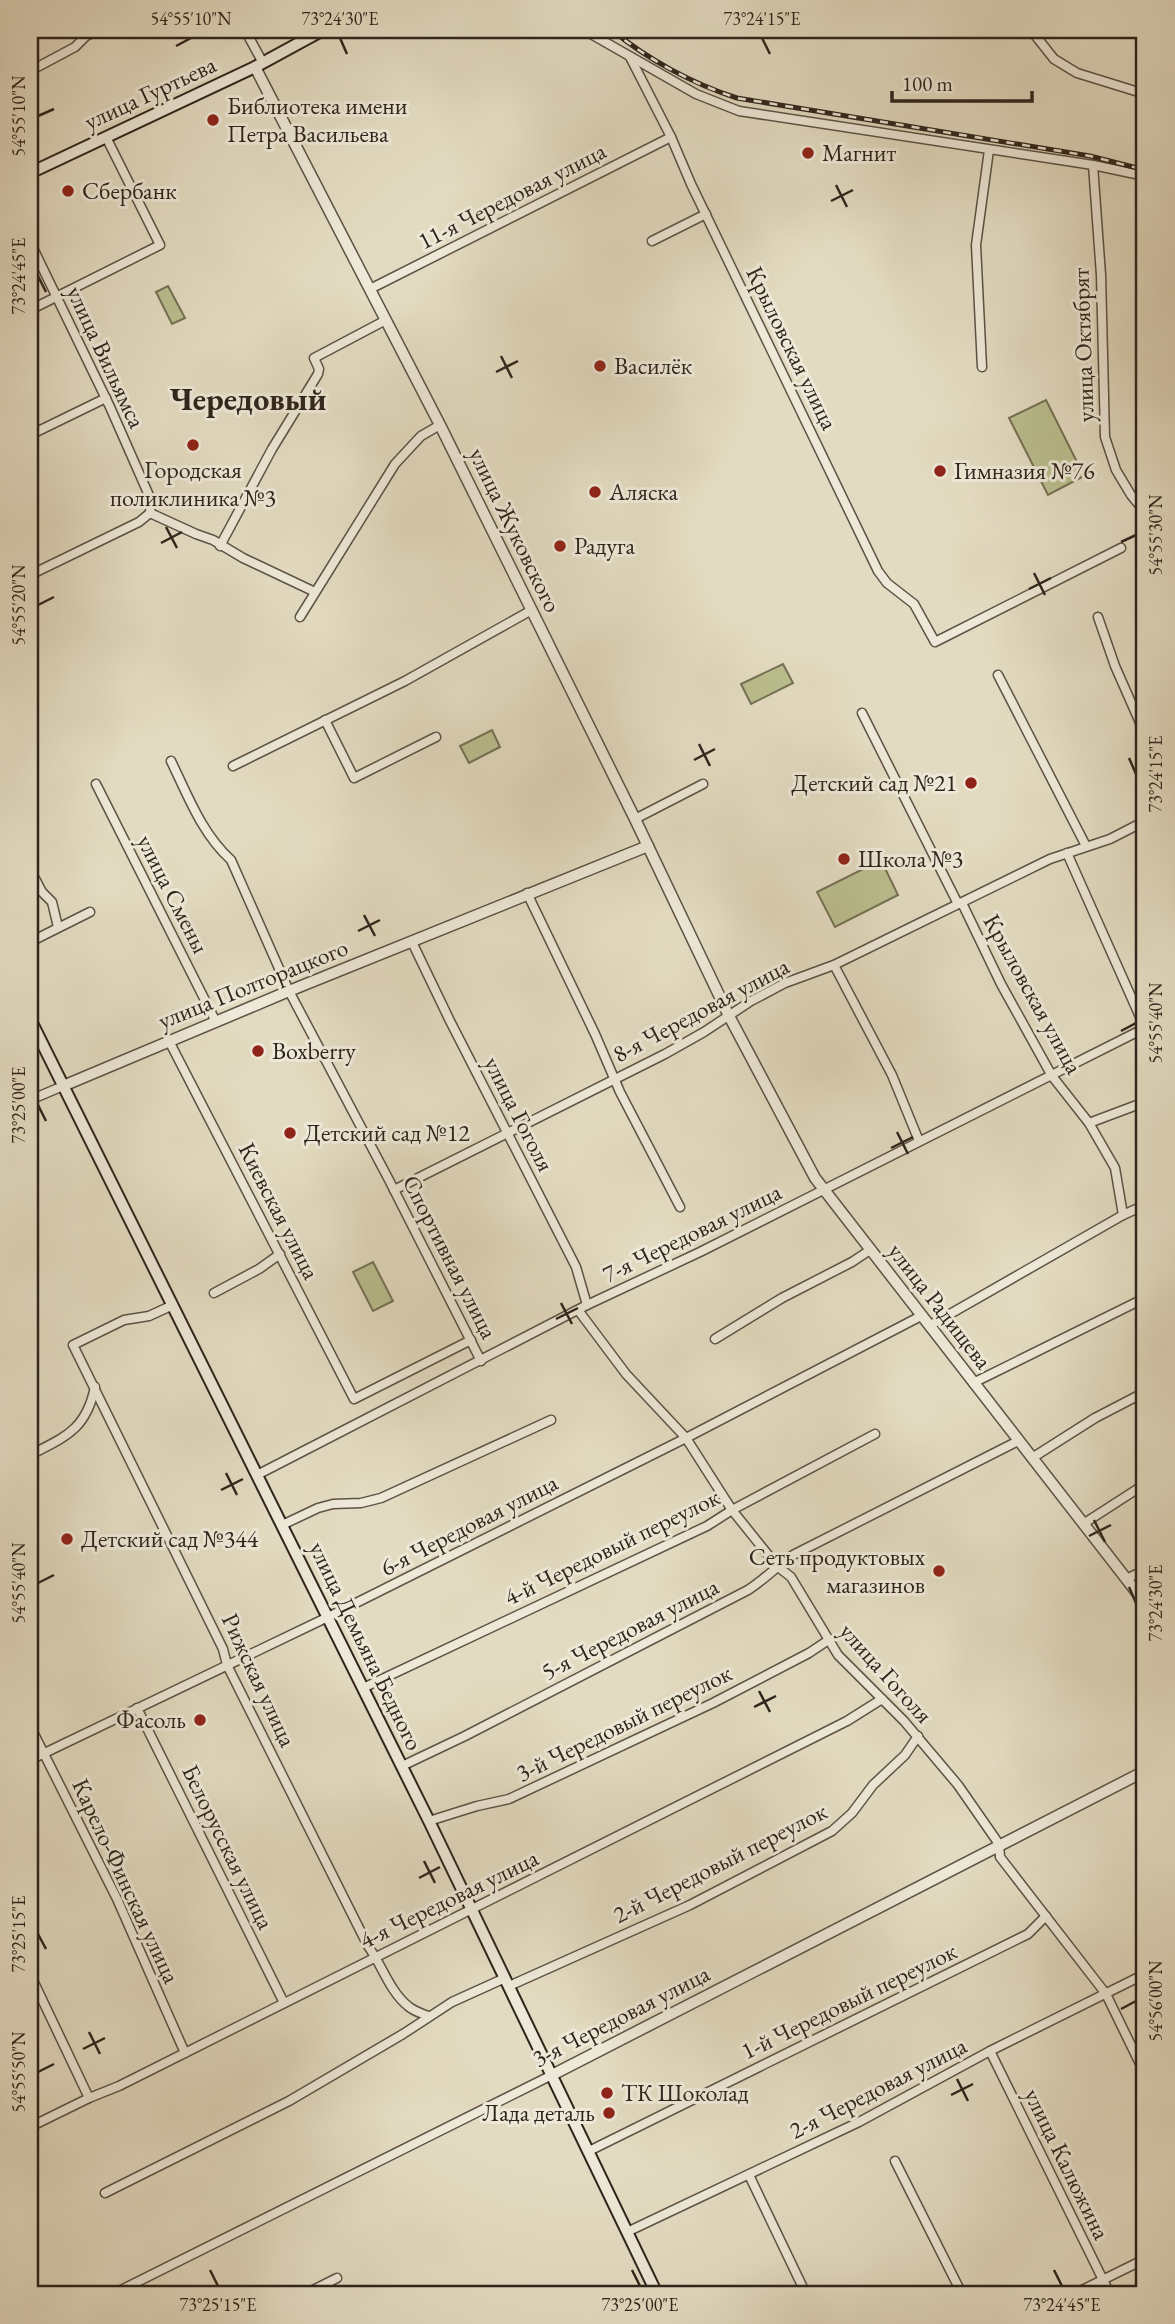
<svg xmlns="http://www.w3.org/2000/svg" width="1175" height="2324" font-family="'EB Garamond',serif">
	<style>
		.green { fill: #babe8e; stroke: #747155; stroke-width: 2 }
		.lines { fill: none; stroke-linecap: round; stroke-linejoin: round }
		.minor-casing { stroke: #5c5245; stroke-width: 11 }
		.tertiary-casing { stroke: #5c5245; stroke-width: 13 }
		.secondary-casing { stroke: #2f241c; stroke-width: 14 }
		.minor { stroke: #ede8d7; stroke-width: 8 }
		.tertiary { stroke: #ede8d7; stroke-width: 10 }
		.secondary { stroke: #ede8d7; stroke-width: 10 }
		.rail-casing { stroke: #2f241c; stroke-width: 5 }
		.rail { stroke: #ede8d7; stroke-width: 2.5; stroke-dasharray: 8; stroke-linecap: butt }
		.ticks { fill: none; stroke: #2f241c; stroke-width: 2.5 }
		.poi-dot { fill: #8f2418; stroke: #ede8d7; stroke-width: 2.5 }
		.labels { text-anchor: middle; stroke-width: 6; stroke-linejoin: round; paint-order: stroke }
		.street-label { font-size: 24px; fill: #2f241c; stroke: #ede8d7 }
		.poi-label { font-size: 24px; fill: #2f241c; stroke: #ede8d7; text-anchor: start }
		.district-label { font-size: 32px; font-weight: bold; fill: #2f241c; stroke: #ede8d7 }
		.neatline { fill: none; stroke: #2f241c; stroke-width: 2.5 }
		.ticks-label { font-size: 18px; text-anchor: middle; fill: #2f241c }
	</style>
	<rect width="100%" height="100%" fill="#e3dbc1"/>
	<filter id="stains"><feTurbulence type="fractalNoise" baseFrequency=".00286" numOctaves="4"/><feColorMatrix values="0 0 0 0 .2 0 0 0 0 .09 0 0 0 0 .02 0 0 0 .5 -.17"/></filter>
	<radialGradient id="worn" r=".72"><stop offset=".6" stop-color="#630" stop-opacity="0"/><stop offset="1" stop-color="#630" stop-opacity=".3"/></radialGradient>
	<g class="green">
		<polygon points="168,286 185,318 172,324 156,292"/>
		<polygon points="1046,400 1084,476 1048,495 1009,418"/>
		<polygon points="783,664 793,683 751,704 741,684"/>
		<polygon points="492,730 500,747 469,763 460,746"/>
		<polygon points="881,860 898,895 835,927 817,892"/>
		<polygon points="373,1262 393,1301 373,1311 353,1272"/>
	</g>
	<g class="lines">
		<defs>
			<g id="minor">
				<polyline points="245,30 263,63"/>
				<polyline points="584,30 696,94 739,111 1093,165 1145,176"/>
				<polyline points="1031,30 1054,59 1077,73 1145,94"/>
				<polyline points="630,57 671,137 691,184 878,571 887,583 914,604 935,642 1121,548"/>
				<polyline points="30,71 75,47 86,36 101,30"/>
				<polyline points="1093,165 1101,275 1105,437 1116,470 1131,495 1145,512"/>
				<polyline points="652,241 706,214"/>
				<polyline points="30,242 110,407 151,500 150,513"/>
				<polyline points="370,289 671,137"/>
				<polyline points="30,310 160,245 106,137"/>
				<polyline points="982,367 976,245 989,150"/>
				<polyline points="30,435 106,398"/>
				<polyline points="150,513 196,534 213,540 243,558 315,592"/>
				<polyline points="220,546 272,449 318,374 319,369 314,358 386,320"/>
				<polyline points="30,575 139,522 150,513"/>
				<polyline points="300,617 395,464 421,436 440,425"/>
				<polyline points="1098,617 1115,666 1145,734"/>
				<polyline points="998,675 1086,846"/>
				<polyline points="862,713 958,904"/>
				<polyline points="325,720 354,778 436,737"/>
				<path d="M171,761c17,35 31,73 60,99l58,131 100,189 92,181"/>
				<polyline points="233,766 405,681 530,611"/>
				<polyline points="96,784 216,1022"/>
				<polyline points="635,819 703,784"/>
				<polyline points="30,869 42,892 52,902 58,927"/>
				<polyline points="527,893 595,1034 620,1092 680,1207"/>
				<polyline points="962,903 1001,984 1052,1076 1089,1123 1115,1168 1123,1215"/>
				<polyline points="30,942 90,912"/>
				<polyline points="412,942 450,1021 576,1267 587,1305"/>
				<polyline points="834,965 892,1075 919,1141"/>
				<polyline points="169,1041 354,1399 471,1340"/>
				<polyline points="30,1100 63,1086"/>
				<polyline points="1089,1123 1145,1102"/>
				<polyline points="394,1190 665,1054 704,1032 751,1001 785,983 834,965 1050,859 1110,839 1145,821"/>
				<polyline points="214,1293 259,1269 280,1254"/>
				<path d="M173,1305l-24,11 -25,4 -51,25 150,304 4,16 141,281c14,19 22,46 40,60 5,5 13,7 20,10"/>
				<polyline points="578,1310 626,1374 686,1438 732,1510 777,1566 791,1577 838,1655 904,1721 958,1785 999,1844 1000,1857 1106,1994 1145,2074"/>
				<polyline points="929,1326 1123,1215 1145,1205"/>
				<polyline points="715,1339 782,1298 852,1262 870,1250"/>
				<polyline points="973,1383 1145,1298"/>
				<path d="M30,1455c35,-18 56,-25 65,-68"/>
				<polyline points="1032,1458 1095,1418 1145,1392"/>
				<polyline points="257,1475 587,1305 700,1252 1145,1028 1067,853"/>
				<polyline points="1083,1524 1145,1484"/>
				<polyline points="282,1525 318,1508 333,1504 361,1503 381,1498 551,1420"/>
				<polyline points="1126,1579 1145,1570"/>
				<polyline points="363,1688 707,1526 732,1510 875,1434"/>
				<polyline points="137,1708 284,2003"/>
				<polyline points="30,1726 117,1899 185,2053"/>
				<polyline points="30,1760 328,1617 686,1438 921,1316"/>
				<path d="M402,1766l63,-30 283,-146c16,-10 29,-24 45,-35l225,-114"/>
				<polyline points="429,1821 477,1806 509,1799 713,1703 809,1653 827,1641"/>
				<polyline points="30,1974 89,2098"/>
				<polyline points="509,1986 690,1905 832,1831 852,1813 873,1785 905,1755 918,1736"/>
				<polyline points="990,2051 1110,2294"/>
				<polyline points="30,2127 89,2098 119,2086 847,1721 882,1699"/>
				<polyline points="589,2151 1028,1934 1046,1916"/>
				<polyline points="895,2161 962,2294"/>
				<polyline points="749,2175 806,2294"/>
				<polyline points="105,2193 289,2101 403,2034 452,2002 505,1978"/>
				<polyline points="627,2232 859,2122 990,2051 1145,1974"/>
				<polyline points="113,2294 552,2075"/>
				<polyline points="305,2294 337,2278"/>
				<polyline points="1074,2294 1145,2259"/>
			</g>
			<g id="tertiary">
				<polyline points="255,67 440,425 635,819 729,1016 815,1178 1145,1603"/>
				<polyline points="63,1086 289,991 648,846"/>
				<polyline points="552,2075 1145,1771"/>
			</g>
			<g id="secondary">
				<polyline points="30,173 255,67 323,30"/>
				<polyline points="30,1019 429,1821 657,2294"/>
			</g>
		</defs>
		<use href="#minor" class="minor-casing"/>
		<use href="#tertiary" class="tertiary-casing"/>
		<use href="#secondary" class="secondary-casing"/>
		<use href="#minor" class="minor"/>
		<use href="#tertiary" class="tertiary"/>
		<use href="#secondary" class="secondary"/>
		<defs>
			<path id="rail" d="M612,30c35,29 81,54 125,68l353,58 55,14"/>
		</defs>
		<use href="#rail" class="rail-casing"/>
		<use href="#rail" class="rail"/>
	</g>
	<path class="ticks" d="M340,38l7,16M762,38l8,16M176,46l15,-8M38,116l16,-7M836,185l11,22M831,201l22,-11M38,276l8,16M501,356l11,22M496,372l22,-11M166,527l11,21M1121,542l15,-7M161,543l21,-11M1034,573l11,22M1029,589l22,-11M38,605l16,-8M699,744l11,22M1129,758l7,16M694,760l21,-11M364,915l11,21M358,931l22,-11M1121,1031l15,-8M38,1105l8,16M897,1132l11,22M891,1148l22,-11M561,1303l11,21M556,1319l22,-11M226,1473l11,22M221,1490l22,-11M1094,1520l11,22M1089,1536l22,-11M38,1583l16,-8M1129,1587l7,16M759,1691l11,21M754,1707l22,-11M424,1861l11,22M419,1878l21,-11M38,1934l8,15M1121,2009l15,-8M89,2032l11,22M83,2049l22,-11M38,2072l16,-8M957,2079l11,22M951,2095l22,-11M210,2270l8,16M632,2270l8,16M1054,2270l8,16"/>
	<g class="poi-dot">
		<circle cx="213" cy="120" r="7"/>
		<circle cx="808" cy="153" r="7"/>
		<circle cx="68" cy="191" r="7"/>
		<circle cx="600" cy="366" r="7"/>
		<circle cx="193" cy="445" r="7"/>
		<circle cx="940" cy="471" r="7"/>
		<circle cx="595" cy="492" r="7"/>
		<circle cx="560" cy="546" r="7"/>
		<circle cx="971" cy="783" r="7"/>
		<circle cx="844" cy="859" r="7"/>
		<circle cx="258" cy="1051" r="7"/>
		<circle cx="290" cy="1133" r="7"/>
		<circle cx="67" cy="1539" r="7"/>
		<circle cx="939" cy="1571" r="7"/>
		<circle cx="200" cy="1720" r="7"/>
		<circle cx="607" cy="2093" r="7"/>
		<circle cx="609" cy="2113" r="7"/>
	</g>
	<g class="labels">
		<g class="street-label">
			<text transform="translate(150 93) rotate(-25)" y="8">улица Гуртьева</text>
			<text transform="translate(512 196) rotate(-27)" y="8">11-я Чередовая улица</text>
			<text transform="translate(1083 345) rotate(-92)" y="8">улица Октябрят</text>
			<text transform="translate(792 348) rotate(64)" y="8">Крыловская улица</text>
			<text transform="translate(106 357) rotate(65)" y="8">улица Вильямса</text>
			<text transform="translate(515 530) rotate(64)" y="8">улица Жуковского</text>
			<text transform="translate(173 894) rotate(63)" y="8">улица Смены</text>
			<text transform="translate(253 984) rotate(-22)" y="8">улица Полторацкого</text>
			<text transform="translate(1033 994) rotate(61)" y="8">Крыловская улица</text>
			<text transform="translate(701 1010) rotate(-28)" y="8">8-я Чередовая улица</text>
			<text transform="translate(519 1114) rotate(63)" y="8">улица Гоголя</text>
			<text transform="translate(279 1211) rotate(63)" y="8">Киевская улица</text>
			<text transform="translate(692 1233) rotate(-26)" y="8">7-я Чередовая улица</text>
			<text transform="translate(450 1257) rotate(63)" y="8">Спортивная улица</text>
			<text transform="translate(940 1306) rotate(52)" y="8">улица Радищева</text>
			<text transform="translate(469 1525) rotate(-27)" y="8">6-я Чередовая улица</text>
			<text transform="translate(612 1547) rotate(-26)" y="8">4-й Чередовый переулок</text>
			<text transform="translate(630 1629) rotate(-27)" y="8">5-я Чередовая улица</text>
			<text transform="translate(366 1646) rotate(64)" y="8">улица Демьяна Бедного</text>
			<text transform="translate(886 1673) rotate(48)" y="8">улица Гоголя</text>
			<text transform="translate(259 1680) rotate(65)" y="8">Рижская улица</text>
			<text transform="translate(624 1723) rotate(-26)" y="8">3-й Чередовый переулок</text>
			<text transform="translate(228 1847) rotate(64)" y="8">Белорусская улица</text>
			<text transform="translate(720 1863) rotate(-27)" y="8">2-й Чередовый переулок</text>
			<text transform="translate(126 1881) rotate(65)" y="8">Карело-Финская улица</text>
			<text transform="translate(449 1899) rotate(-26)" y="8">4-я Чередовая улица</text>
			<text transform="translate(849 2001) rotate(-26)" y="8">1-й Чередовый переулок</text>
			<text transform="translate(621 2016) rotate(-27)" y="8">3-я Чередовая улица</text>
			<text transform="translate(878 2088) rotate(-27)" y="8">2-я Чередовая улица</text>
			<text transform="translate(1067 2164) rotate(64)" y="8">улица Калюжина</text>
		</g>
		<g class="poi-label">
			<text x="227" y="114">Библиотека имени<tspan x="227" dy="28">Петра Васильева</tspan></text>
			<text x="822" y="161">Магнит</text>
			<text x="82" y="199">Сбербанк</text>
			<text x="614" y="374">Василёк</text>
			<text x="193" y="478" text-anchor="middle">Городская<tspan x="193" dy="28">поликлиника №3</tspan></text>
			<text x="954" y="479">Гимназия №76</text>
			<text x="609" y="500">Аляска</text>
			<text x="574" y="554">Радуга</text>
			<text x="957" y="791" text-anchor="end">Детский сад №21</text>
			<text x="858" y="867">Школа №3</text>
			<text x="272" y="1059">Boxberry</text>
			<text x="304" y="1141">Детский сад №12</text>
			<text x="81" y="1547">Детский сад №344</text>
			<text x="925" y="1565" text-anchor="end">Сеть продуктовых<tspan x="925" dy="28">магазинов</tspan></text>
			<text x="186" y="1728" text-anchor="end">Фасоль</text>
			<text x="621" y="2101">ТК Шоколад</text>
			<text x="595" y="2121" text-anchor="end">Лада деталь</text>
		</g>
		<g class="district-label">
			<text x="248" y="410">Чередовый</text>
		</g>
	</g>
	<rect width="1175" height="2324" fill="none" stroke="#e3dbc1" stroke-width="77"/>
	<path d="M892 91v10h140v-10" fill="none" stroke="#2f241c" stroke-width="3.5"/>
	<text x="902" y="91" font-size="21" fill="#2f241c" stroke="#ede8d7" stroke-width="5" paint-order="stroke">100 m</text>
	<rect x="38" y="38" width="1098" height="2248" class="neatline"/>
	<g class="ticks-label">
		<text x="191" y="25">54°55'10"N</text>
		<text x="340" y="25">73°24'30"E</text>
		<text x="762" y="25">73°24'15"E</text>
		<text transform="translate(19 116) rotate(-90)" y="6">54°55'10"N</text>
		<text transform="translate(19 276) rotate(-90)" y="6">73°24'45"E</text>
		<text transform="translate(1156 535) rotate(-90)" y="6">54°55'30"N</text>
		<text transform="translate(19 605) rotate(-90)" y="6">54°55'20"N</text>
		<text transform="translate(1156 774) rotate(-90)" y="6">73°24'15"E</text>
		<text transform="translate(1156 1023) rotate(-90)" y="6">54°55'40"N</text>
		<text transform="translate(19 1105) rotate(-90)" y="6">73°25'00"E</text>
		<text transform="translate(19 1583) rotate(-90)" y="6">54°55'40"N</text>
		<text transform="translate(1156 1603) rotate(-90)" y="6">73°24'30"E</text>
		<text transform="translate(19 1934) rotate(-90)" y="6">73°25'15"E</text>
		<text transform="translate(1156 2001) rotate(-90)" y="6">54°56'00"N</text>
		<text transform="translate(19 2072) rotate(-90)" y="6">54°55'50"N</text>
		<text x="218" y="2311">73°25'15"E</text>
		<text x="640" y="2311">73°25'00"E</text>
		<text x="1062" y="2311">73°24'45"E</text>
	</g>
	<rect width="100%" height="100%" filter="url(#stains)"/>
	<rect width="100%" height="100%" fill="url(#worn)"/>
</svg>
